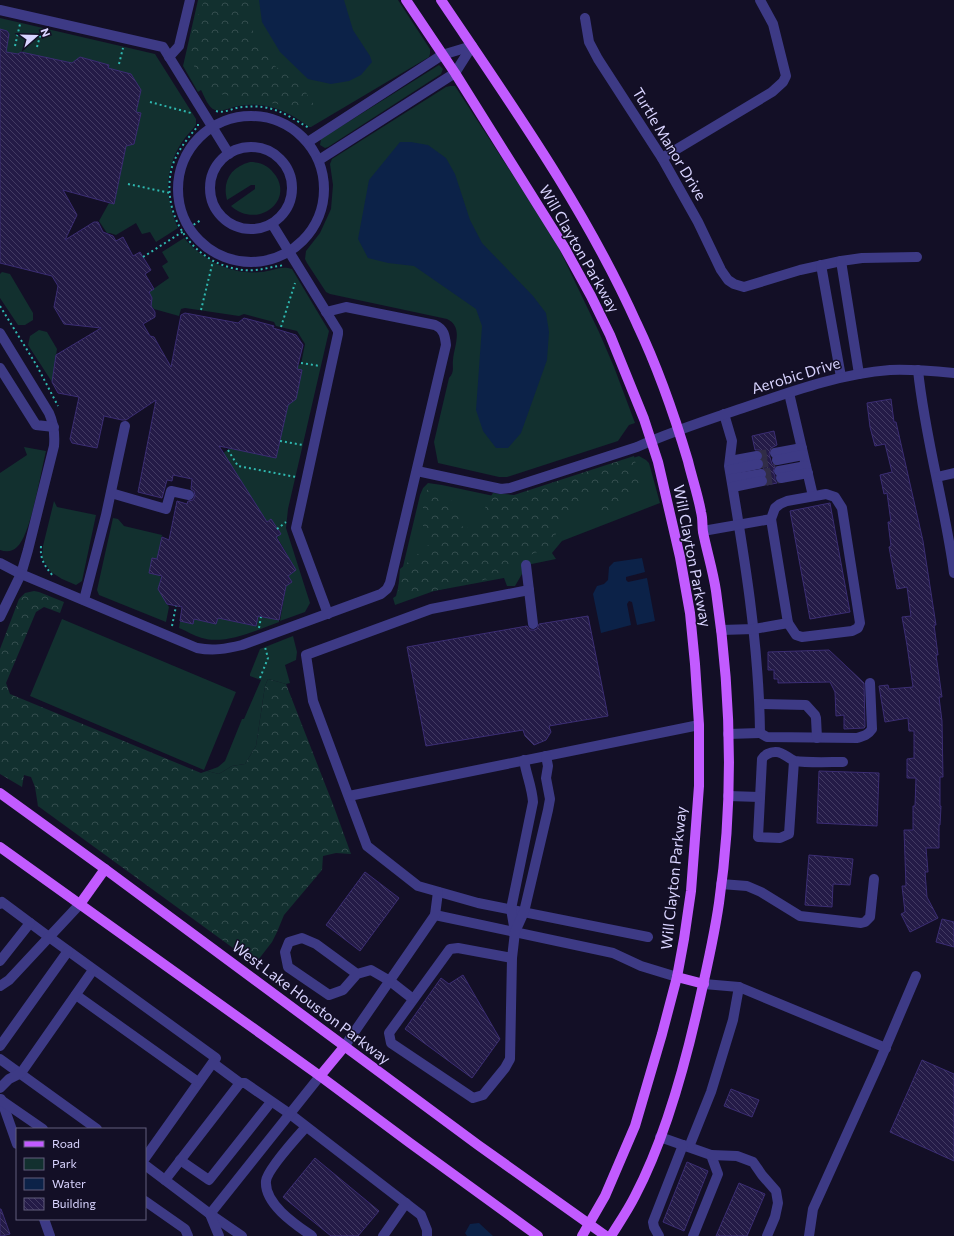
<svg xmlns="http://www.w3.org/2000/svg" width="954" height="1236" font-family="Commissioner,sans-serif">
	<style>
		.green { fill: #12302f }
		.forest { fill: url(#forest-crowns) }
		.water { fill: #0c2248 }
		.building { fill: url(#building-back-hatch); stroke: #3b2d73 }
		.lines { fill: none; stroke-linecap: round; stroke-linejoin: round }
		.minor-tunnel { stroke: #312d47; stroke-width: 10; stroke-dasharray: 10 5; stroke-linecap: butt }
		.path { stroke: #2fb8b0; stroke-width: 2; stroke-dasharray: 2 3; stroke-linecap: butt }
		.minor { stroke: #3d3a85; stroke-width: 10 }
		.major { stroke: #c25bff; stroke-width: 10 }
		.labels { text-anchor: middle; stroke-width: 3; stroke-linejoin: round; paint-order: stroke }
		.street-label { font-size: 15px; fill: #d9d4ff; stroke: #130f26 }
	</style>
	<defs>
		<pattern id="forest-crowns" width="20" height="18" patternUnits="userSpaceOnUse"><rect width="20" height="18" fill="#12302f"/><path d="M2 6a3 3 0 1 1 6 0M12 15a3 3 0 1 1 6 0" fill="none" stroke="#344d4e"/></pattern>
		<pattern id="building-back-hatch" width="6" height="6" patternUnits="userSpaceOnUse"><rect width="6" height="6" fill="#241b47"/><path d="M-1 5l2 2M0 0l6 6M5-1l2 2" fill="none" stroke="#433b63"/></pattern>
	</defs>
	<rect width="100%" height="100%" fill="#130f26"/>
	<g class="green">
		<path d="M198,0h200l32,49v5l-1,3 -118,70h-2c-20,-16 -44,-26 -70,-21 -8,1 -16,6 -24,4 -7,-2 -11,-15 -14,-20l-3,2 -15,-26z"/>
		<path d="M0,18l155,36 41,65v6c-4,5 -10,11 -14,17 -18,28 -17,56 -4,86l-22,14 -6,-10 -8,2 -6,-11 -20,12 -6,-2h-3l-8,-12 10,-18 3,1 2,-2 12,-57 8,-1 7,-30 -11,-4 -23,-38 2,-7 -29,-8 -4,7 -55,-12 -3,2 -12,-2 3,-18 -2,-3 -7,-2z"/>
		<polygon points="439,65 443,69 441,74 328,147 325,148 320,145 321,139"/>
		<path d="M450,86h5l100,154 44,92 15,35 21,56 -6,2 -11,16 -111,36h-8l-61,-14 -4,-21 15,-64c6,-6 3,-11 4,-18 1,-14 11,-33 -6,-41l-117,-25 -4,-2 -19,-29 -2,-4 1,-8 14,-18 11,-24 2,-24 -3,-21 2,-5 114,-72z"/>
		<path d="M250,162c12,0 19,4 26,14 17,27 -20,53 -45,30l24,-17v-4h-4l-24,15c-5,-19 4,-33 23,-38z"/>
		<path d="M184,238c20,23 47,37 77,34 11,-1 20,-7 31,-3l37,62 -41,178 -2,19 24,75 -5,9 -25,9 6,-35 6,-4 -4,-6 8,-6 -19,-33 4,-3 -10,-15 -4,3 -44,-69 8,-5 62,-80 8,-4 4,-20 -8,-13 -21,-5 -2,-4 -30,-8 -5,2 -54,-8 -4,1 -2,7 -25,-7 -4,-5 2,-3v-3l-3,-6 20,-14 -7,-12 6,-4 -6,-10z"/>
		<polygon points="2,272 10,274 33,313 33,320 25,325 18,325 0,298 0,274"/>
		<polygon points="39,330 47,332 57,349 52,382 28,345 30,336"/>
		<path d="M24,447l22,4c-5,20 -15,84 -29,96 -5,5 -11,5 -17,3v-77l27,-18z"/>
		<polygon points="639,456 646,460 649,463 660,503 562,541 552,553 556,559 522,566 522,574 515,586 507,586 504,578 434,591 395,605 393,598 396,596 420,495 423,488 428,483 442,485 508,499"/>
		<polygon points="54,501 57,507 96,515 82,581 76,585 62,579 51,572 42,558 43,546"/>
		<polygon points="113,518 118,519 124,526 162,535 157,559 149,573 159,575 161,578 158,589 169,607 166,622 99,595 97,590"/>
		<path d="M258,616l21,4v2c-22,8 -54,23 -77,16 -8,-2 -15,-7 -23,-10l1,-7 13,3 1,-5 22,5 2,-6 38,8z"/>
		<polygon points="62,619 236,692 204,770 30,696"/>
		<polygon points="293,636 297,652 296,660 285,665 290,683 286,684 268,679 265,686 256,746 245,764 232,766 219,774 207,771 218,767 225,761 242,719 244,719 261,680 250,676 250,674 260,649"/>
	</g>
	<g class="forest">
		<path d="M205,0h47l1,3 -5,20 13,20 9,19 33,26 11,17 -4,5 -96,-17c-6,-8 -20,-24 -23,-33 -5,-17 6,-46 14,-60z"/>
		<polygon points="634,456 640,483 620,507 600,515 600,489 574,506 547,548 518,560 497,577 420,594 398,592 400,569 433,541 423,529 423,495 429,488 459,505 461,526 478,531 487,502 493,493 514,495"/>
		<polygon points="34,591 39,592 64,602 60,613 44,607 36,612 6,683 10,694 201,773 207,771 219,774 232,766 245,764 256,746 265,686 268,679 286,684 334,807 351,854 336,853 323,856 322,870 284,915 277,932 272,942 255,964 38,806 35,787 31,777 24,775 22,787 0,774 0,649 19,599 25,593"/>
	</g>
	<g class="water">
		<polygon points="259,0 344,0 353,30 370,56 372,62 361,75 349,81 331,84 308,79 280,52 262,22"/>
		<polygon points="400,142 411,142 428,145 446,158 455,174 470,220 482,243 533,296 546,313 549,332 547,360 521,433 508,448 496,448 483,431 476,410 482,326 476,309 414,266 388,263 368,258 358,239 369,180"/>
		<polygon points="642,558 645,572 626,577 626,580 628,582 647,578 655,621 637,625 632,602 629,601 627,604 631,625 601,633 593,594 597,586 604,584 608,580 609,567 614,562"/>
		<polygon points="479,1223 493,1236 467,1236 465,1233 470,1224"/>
	</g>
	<g class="building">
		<polygon points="0,29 7,31 9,34 6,52 18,54 21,52 72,63 80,57 109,65 108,68 131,74 141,90 136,112 141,113 134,144 126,146 114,204 63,190 77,215 65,240 94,222 98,222 103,232 113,236 116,241 123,237 133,256 140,252 151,270 145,274 154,289 149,292 152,298 151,306 155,312 155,317 143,324 150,336 154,337 171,367 181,315 185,313 238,323 244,318 274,326 273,328 296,335 303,345 297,369 302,370 296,399 288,405 276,458 219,446 267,522 271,519 281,534 276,537 296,570 288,576 292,582 286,586 279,620 258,616 256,626 218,618 216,624 194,619 193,624 180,621 182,607 167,604 158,589 162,576 149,573 152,558 157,559 162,537 169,540 177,501 187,504 188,501 193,500 195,496 194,491 191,489 192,479 173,475 172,481 167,480 162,498 138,492 156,400 126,420 122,420 104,416 97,448 72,443 70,439 79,397 58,393 52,382 56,355 101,328 64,324 54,307 58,286 52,276 0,263"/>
		<polygon points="891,399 894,422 896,422 923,541 936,625 934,625 938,655 936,655 942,697 939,697 942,721 943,777 940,777 940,806 941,806 940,825 939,825 939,848 926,848 928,872 925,872 927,897 938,918 910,932 901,914 905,912 902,886 906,886 904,830 913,830 913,806 915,806 916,778 907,778 907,759 914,758 914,731 909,731 908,718 885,722 879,686 888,685 889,689 913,687 907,645 902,617 911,616 907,587 897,589 889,547 891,546 888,522 891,522 887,493 884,494 880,475 892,472 885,444 875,446 870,427 867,403"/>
		<polygon points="774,431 777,445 771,448 769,454 772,464 775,466 773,472 775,476 775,480 777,483 767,485 768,480 767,477 767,473 763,468 764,463 762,459 763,454 760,450 755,450 752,436"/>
		<polygon points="830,503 850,612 810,619 790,511"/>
		<polygon points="588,616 608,716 549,726 551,732 546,740 534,745 525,736 523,730 426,746 407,647 527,626 530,630 534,630 537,629 539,624"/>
		<polygon points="829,650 864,683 865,727 864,728 844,729 844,715 836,716 835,692 830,682 778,683 778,679 774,679 774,670 768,670 768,652"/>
		<polygon points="819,771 879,773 877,826 817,823"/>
		<polygon points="809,855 853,859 850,885 833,884 832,907 805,905"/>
		<polygon points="365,872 399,898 360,951 326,925"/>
		<polygon points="942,919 954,922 954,947 936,942"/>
		<polygon points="463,975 500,1039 472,1078 405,1029 441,978 449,984"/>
		<polygon points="922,1060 954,1074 954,1161 890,1132"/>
		<polygon points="731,1089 759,1100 752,1117 724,1106"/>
		<polygon points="315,1158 379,1211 358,1236 331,1236 283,1197"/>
		<polygon points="687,1162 708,1171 684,1231 663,1222"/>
		<polygon points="739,1183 765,1194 747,1236 716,1236"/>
		<polygon points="0,1209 1,1209 10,1234 2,1236 0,1236"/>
	</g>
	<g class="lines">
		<g class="minor-tunnel">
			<polyline points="757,456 775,453"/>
			<polyline points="758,464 777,460"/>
			<polyline points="761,474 779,471"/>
			<polyline points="762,481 781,478"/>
		</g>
		<g class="path">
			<polyline points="15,46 20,24"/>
			<polyline points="37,47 42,29"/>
			<polyline points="119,64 123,48"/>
			<polyline points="150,102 191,113"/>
			<path d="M216,111c9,3 18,-4 27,-4 30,-3 42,7 66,21"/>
			<path d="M198,124v2c-11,13 -21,25 -26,41 -12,46 19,94 65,102 20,4 30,-2 48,-4"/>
			<polyline points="128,184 170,193"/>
			<polyline points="143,257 201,220"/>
			<polyline points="0,306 37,366 58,406"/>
			<polyline points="201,310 213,261"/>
			<polyline points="281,327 295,283"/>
			<polyline points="301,363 320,366"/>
			<polyline points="280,441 303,445"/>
			<polyline points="228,450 238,466 296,477"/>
			<polyline points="277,529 286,522"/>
			<path d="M41,546c-1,13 3,19 12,30"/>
			<polyline points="172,626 176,606"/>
			<polyline points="259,628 261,617"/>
			<polyline points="260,678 268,658 265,647"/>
		</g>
		<g class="minor">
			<polyline points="0,10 163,47 229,154"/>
			<polyline points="585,18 589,42 598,59 662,158 698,222 721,270 728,280 734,284 744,287 800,270 841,261 862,258 917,257"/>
			<polyline points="169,57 179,46 190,0"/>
			<circle cx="251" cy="189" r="73"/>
			<polyline points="308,142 442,55 472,46"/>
			<circle cx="251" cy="188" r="41"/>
			<polyline points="662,158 772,92 783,82 786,76 773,24 760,0"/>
			<polyline points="319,160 455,73 472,46"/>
			<polyline points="272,224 338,331 338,334 296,528 328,614"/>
			<polyline points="841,261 859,374"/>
			<polyline points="821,265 841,377"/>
			<path d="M0,333l49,80c5,11 6,21 5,33l-26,104 -7,24 -21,43"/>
			<polyline points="0,368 36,425 54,427"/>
			<path d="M918,370c7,69 27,135 36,203"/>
			<polyline points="789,393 813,496"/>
			<path d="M724,414l8,27 -3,25c15,88 30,177 31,267l7,4 90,1c7,-2 11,-3 15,-9l-2,-46"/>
			<polyline points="775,453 802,448"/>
			<polyline points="777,460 803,455"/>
			<polyline points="730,461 757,456"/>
			<polyline points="730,470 758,464"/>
			<path d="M417,471l84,18 9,-1 127,-41c31,-14 64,-25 97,-36 51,-17 102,-37 156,-41 21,-1 43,1 64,3"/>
			<polyline points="779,471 806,466"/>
			<polyline points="937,477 954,473"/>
			<polyline points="781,478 808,473"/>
			<polyline points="732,479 761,474"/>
			<polyline points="733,487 762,481"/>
			<polyline points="111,493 166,509 171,491 189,495"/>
			<polyline points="771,519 788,623"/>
			<polyline points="703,531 771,519 775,508 780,504 787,501 826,494 835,497 842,508 860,623 858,628 852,631 802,637 796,635 788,623 754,629 721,630"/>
			<path d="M0,563l21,11 176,74c16,3 29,1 45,-3l139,-51 6,-5 3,-6 56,-238c-1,-9 -2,-16 -11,-20l-89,-18 -20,5"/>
			<polyline points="526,565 533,624"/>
			<polyline points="529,590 431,609 306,655 313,701 367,846 418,886 478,903 648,937"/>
			<polyline points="84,600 106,515 125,426"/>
			<polyline points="760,704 806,705 815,715 816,718 817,738"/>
			<polyline points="728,734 760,733"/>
			<path d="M794,761l-5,73 -9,4 -22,-1 4,-78c2,-4 8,-7 13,-7 8,-1 13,7 20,9 12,2 35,1 48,1"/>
			<polyline points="349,796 699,725"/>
			<polyline points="728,796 760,797"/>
			<polyline points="721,884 747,886 761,892 800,916 861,923 865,922 870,917 874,879"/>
			<polyline points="0,904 2,902 49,937 216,1058 145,1158"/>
			<polyline points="435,915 613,953 641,966 677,977"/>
			<path d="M515,932l-4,-23 22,-107c-1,-15 -7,-28 -9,-42"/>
			<polyline points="512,958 458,948 450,949 389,1033 391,1043 473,1098 483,1095 505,1068 510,1059 512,958 515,932 524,912 548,810 550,799 546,778 548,766 546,756"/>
			<polyline points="0,961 30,923"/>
			<polyline points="357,974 316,944 302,938 289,942 285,952 288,967 329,995 343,990 357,974 371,970 390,981 413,999"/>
			<polyline points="704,984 739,987 886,1048"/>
			<polyline points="0,986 9,980 80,904"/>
			<polyline points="76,995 198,1082"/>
			<polyline points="0,1046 68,951"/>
			<polyline points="344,1047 435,915 438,892"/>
			<polyline points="0,1059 97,1129"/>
			<polyline points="213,1063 240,1083"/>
			<polyline points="0,1088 9,1079 21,1073 93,970"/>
			<polyline points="1,1099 17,1144"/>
			<polyline points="1,1100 43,1129"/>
			<path d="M306,1127c-9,10 -39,43 -40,54 -2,23 30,44 46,55"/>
			<polyline points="660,1137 711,1155 718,1174 693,1236"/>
			<polyline points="689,1147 711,1092 733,1020 739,987"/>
			<polyline points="711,1155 737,1156 753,1162 762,1175 776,1191 778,1203 775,1217 767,1236"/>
			<polyline points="180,1160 209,1180 271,1102"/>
			<polyline points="145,1165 210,1214 242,1236"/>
			<polyline points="165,1180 240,1083 245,1083 290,1114 421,1215 427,1230 427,1236"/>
			<polyline points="145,1201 185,1229 188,1236"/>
			<polyline points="210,1214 320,1076"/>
			<polyline points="210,1214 219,1236"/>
			<polyline points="44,1219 50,1236"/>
			<polyline points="383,1236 406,1203"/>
			<polyline points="659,1236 654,1227 653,1222 683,1145"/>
			<polyline points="809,1236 813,1209 879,1063 916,976"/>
		</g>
		<g class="major">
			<polyline points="406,0 455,73 564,247 591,296 610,335 644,419 658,462 680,557 690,613 695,664 699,725 699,786 691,891 684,939 677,977 662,1034 635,1126 605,1196 582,1236"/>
			<path d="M441,0c70,104 144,208 196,324 21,44 37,90 51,137 4,17 10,34 13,51 2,7 1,14 2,20 4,20 10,39 13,59 15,102 18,209 3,312 -5,35 -13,69 -21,104 -14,62 -33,132 -63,189 -7,14 -16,27 -24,40"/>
			<polyline points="0,793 105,869 478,1145 606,1236"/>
			<polyline points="0,847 320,1076 410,1143 538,1236"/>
			<polyline points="80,904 105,869"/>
			<polyline points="677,977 704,984"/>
			<polyline points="320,1076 344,1047"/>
		</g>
	</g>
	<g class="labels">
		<g class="street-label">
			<text transform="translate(669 144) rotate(59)" y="5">Turtle Manor Drive</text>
			<text transform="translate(579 249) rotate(60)" y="5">Will Clayton Parkway</text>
			<text transform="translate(796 376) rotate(-17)" y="5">Aerobic Drive</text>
			<text transform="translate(692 556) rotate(79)" y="5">Will Clayton Parkway</text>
			<text transform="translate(674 878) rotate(-84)" y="5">Will Clayton Parkway</text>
			<text transform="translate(311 1003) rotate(37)" y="5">West Lake Houston Parkway</text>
		</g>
	</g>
	<rect x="16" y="1128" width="130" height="92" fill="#130f26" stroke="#625e7d"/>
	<rect x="24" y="1141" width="20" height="6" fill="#c25bff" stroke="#625e7d"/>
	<text x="52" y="1148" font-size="12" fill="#d9d4ff">Road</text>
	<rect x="24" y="1158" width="20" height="12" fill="#12302f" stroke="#625e7d"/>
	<text x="52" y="1168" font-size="12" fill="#d9d4ff">Park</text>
	<rect x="24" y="1178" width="20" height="12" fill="#0c2248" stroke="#625e7d"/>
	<text x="52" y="1188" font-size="12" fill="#d9d4ff">Water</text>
	<rect x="24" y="1198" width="20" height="12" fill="url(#building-back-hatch)" stroke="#625e7d"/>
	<text x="52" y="1208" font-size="12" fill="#d9d4ff">Building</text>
	<g transform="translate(36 36) rotate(70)" stroke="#130f26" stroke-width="3" paint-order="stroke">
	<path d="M0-3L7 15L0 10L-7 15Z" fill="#d9d4ff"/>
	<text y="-6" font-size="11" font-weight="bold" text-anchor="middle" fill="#d9d4ff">N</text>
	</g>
</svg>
